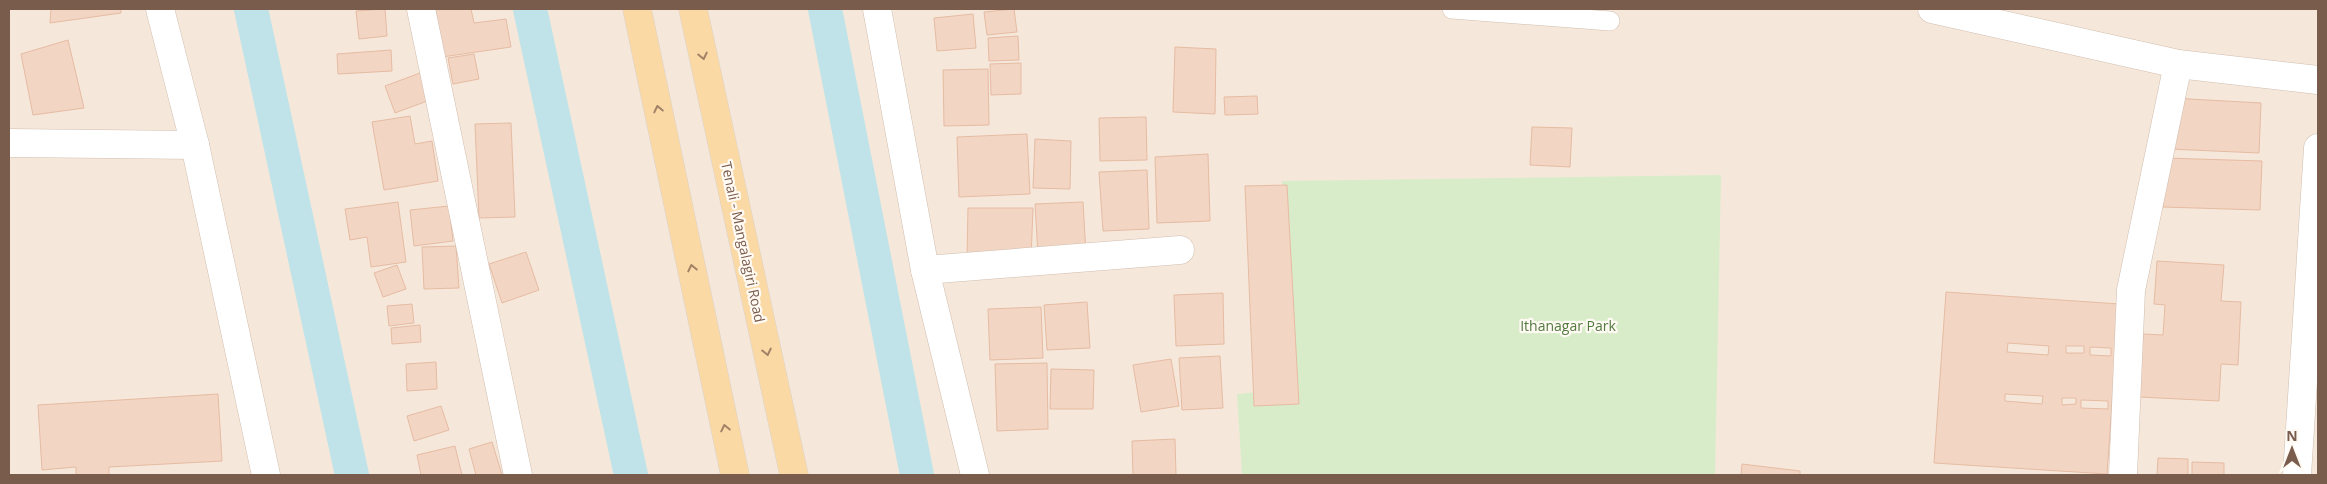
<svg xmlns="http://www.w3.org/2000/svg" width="2327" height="484" font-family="'Open Sans',sans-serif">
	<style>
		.residential { fill: #f5e8da }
		.green { fill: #d8ecc9 }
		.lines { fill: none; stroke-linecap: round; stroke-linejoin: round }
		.canal { stroke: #bfe3e8; stroke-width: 34 }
		.building { fill: #f3d5c3; stroke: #e6bba3; fill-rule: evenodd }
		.service-casing { stroke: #d1beb0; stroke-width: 20 }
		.minor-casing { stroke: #d1beb0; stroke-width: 29 }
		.primary-casing { stroke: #dad1cd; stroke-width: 29 }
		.service { stroke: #fff; stroke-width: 19 }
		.minor { stroke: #fff; stroke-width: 28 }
		.primary { stroke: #fbd9a5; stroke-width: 28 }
		.oneway { stroke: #a18267 }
		.labels { text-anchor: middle; stroke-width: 4.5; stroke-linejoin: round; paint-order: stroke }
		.street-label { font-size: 14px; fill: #7a5c4d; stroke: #fffaf3 }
		.park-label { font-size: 14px; fill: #537a41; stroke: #fffaf3 }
	</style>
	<rect width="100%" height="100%" fill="#fdf6ec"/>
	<rect class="residential" x="9" y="9" width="2309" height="466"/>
	<polygon class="green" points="1721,175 1715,475 1242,475 1237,394 1296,389 1282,181"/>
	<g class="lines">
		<g class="canal">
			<polyline points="251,9 352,475"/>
			<polyline points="530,9 631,475"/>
			<polyline points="825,9 917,475"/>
		</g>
	</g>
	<g class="building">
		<polygon points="51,9 121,9 121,13 50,23"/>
		<polygon points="385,9 387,36 359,39 356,11"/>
		<polygon points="435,9 471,9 474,23 506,19 511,47 442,57"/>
		<polygon points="1014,9 1017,32 987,35 984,12"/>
		<polygon points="973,14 976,48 937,51 934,18"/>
		<polygon points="1018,36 1019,60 989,61 988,38"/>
		<polygon points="68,40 84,108 33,115 21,54"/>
		<polygon points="1175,47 1216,49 1215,114 1173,112"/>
		<polygon points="391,50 392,71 338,74 337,54"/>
		<polygon points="474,54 479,79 453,84 448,58"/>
		<polygon points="1021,63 1021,94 991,95 990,64"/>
		<polygon points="988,69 989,125 944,126 943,70"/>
		<polygon points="420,73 430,100 395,113 385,86"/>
		<polygon points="1257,96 1258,114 1225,115 1224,97"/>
		<polygon points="2172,98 2261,103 2259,153 2169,149"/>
		<polygon points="410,116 415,144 432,141 438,181 384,190 372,122"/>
		<polygon points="1146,117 1147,160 1100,161 1099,118"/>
		<polygon points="511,123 515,217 479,218 475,124"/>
		<polygon points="1532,127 1572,128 1570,167 1530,165"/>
		<polygon points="1027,134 1030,194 959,197 957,137"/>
		<polygon points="1035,139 1071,141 1070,189 1033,188"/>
		<polygon points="1208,154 1210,221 1157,223 1155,157"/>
		<polygon points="2164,158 2262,161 2260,210 2163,207"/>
		<polygon points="1147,170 1149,229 1103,231 1099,172"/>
		<polygon points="1287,185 1299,404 1254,406 1245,186"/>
		<polygon points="398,202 406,262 371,267 367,237 350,240 345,209"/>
		<polygon points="1083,202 1086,254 1038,256 1035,204"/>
		<polygon points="449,206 453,241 414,246 410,210"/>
		<polygon points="968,208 1033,208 1031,260 967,259"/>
		<polygon points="456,246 459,288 424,289 422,247"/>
		<polygon points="526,252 539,290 502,303 489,264"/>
		<polygon points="2157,261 2224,265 2221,301 2241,302 2238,365 2221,364 2219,401 2139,397 2143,334 2163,335 2165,305 2154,304"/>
		<polygon points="397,265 406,289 383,297 374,273"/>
		<path d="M1946,292l173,12 -12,170 -173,-11zM2008,343l41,3 -1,9 -41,-3zM2066,346h18v7h-18zM2090,347l21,1v8l-21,-1zM2005,394l38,2 -1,8 -37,-3zM2062,398h14v6l-14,1zM2081,400l27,1v8l-27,-1z"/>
		<polygon points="1223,293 1224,344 1176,346 1174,295"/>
		<polygon points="1087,302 1090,348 1047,350 1044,305"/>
		<polygon points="412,304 414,323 389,326 387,306"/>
		<polygon points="1041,307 1043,358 990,360 988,309"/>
		<polygon points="420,325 421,342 392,344 391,328"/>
		<polygon points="1220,356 1223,408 1182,410 1179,358"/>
		<polygon points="1171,359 1179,406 1141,412 1133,365"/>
		<polygon points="436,362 437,389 407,391 406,364"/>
		<polygon points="1047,363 1048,429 997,431 995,364"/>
		<polygon points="1051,369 1094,370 1093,409 1050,409"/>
		<polygon points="218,394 222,461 109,467 109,475 76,475 76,467 42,470 38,405"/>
		<polygon points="441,406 449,430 414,441 407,416"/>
		<polygon points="1175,439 1176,475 1133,475 1132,441"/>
		<polygon points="492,442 502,475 476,475 469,449"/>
		<polygon points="455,446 462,475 421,475 417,455"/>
		<polygon points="2158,458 2188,459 2188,475 2157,475"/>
		<polygon points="2192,462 2224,463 2224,475 2192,475"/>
		<polygon points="1742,464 1800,471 1800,475 1741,475"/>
	</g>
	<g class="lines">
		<defs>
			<polyline id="service" points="1452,9 1610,21"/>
			<g id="minor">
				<polyline points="160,9 195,145 266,475"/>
				<polyline points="421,9 518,475"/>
				<polyline points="877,9 925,270 975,475"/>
				<polyline points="1932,9 2178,64 2318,80"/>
				<polyline points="9,143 195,145"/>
				<polyline points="925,270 1180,250"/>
				<polyline points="2123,475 2131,290 2178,64"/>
				<polyline points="2297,475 2318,148"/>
			</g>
			<g id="primary">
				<polyline points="637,9 735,475"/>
				<polyline points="693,9 794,475"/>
			</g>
		</defs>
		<use href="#service" class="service-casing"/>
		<use href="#minor" class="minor-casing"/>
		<use href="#primary" class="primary-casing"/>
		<use href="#service" class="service"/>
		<use href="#minor" class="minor"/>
		<use href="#primary" class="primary"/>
	</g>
	<defs><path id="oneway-chevron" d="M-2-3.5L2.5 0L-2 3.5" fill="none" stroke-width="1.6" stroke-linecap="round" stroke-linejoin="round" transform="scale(1.25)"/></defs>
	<g class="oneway">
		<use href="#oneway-chevron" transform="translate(703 56) rotate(78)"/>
		<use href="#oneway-chevron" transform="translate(658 109) rotate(-102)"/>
		<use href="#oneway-chevron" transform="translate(692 268) rotate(-102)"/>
		<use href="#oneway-chevron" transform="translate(767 352) rotate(78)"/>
		<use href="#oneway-chevron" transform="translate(725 428) rotate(-102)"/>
	</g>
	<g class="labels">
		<g class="street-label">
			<text transform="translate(743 242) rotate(78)" y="5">Tenali - Mangalagiri Road</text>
		</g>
		<g class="park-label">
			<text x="1568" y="331">Ithanagar Park</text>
		</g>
	</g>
	<rect width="2327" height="484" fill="none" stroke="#7a5c4d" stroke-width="20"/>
	<g transform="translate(2292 449)" stroke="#fffaf3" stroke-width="4" paint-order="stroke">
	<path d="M0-4L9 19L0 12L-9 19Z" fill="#7a5c4d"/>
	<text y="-8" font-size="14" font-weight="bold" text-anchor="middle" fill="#7a5c4d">N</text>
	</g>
</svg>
